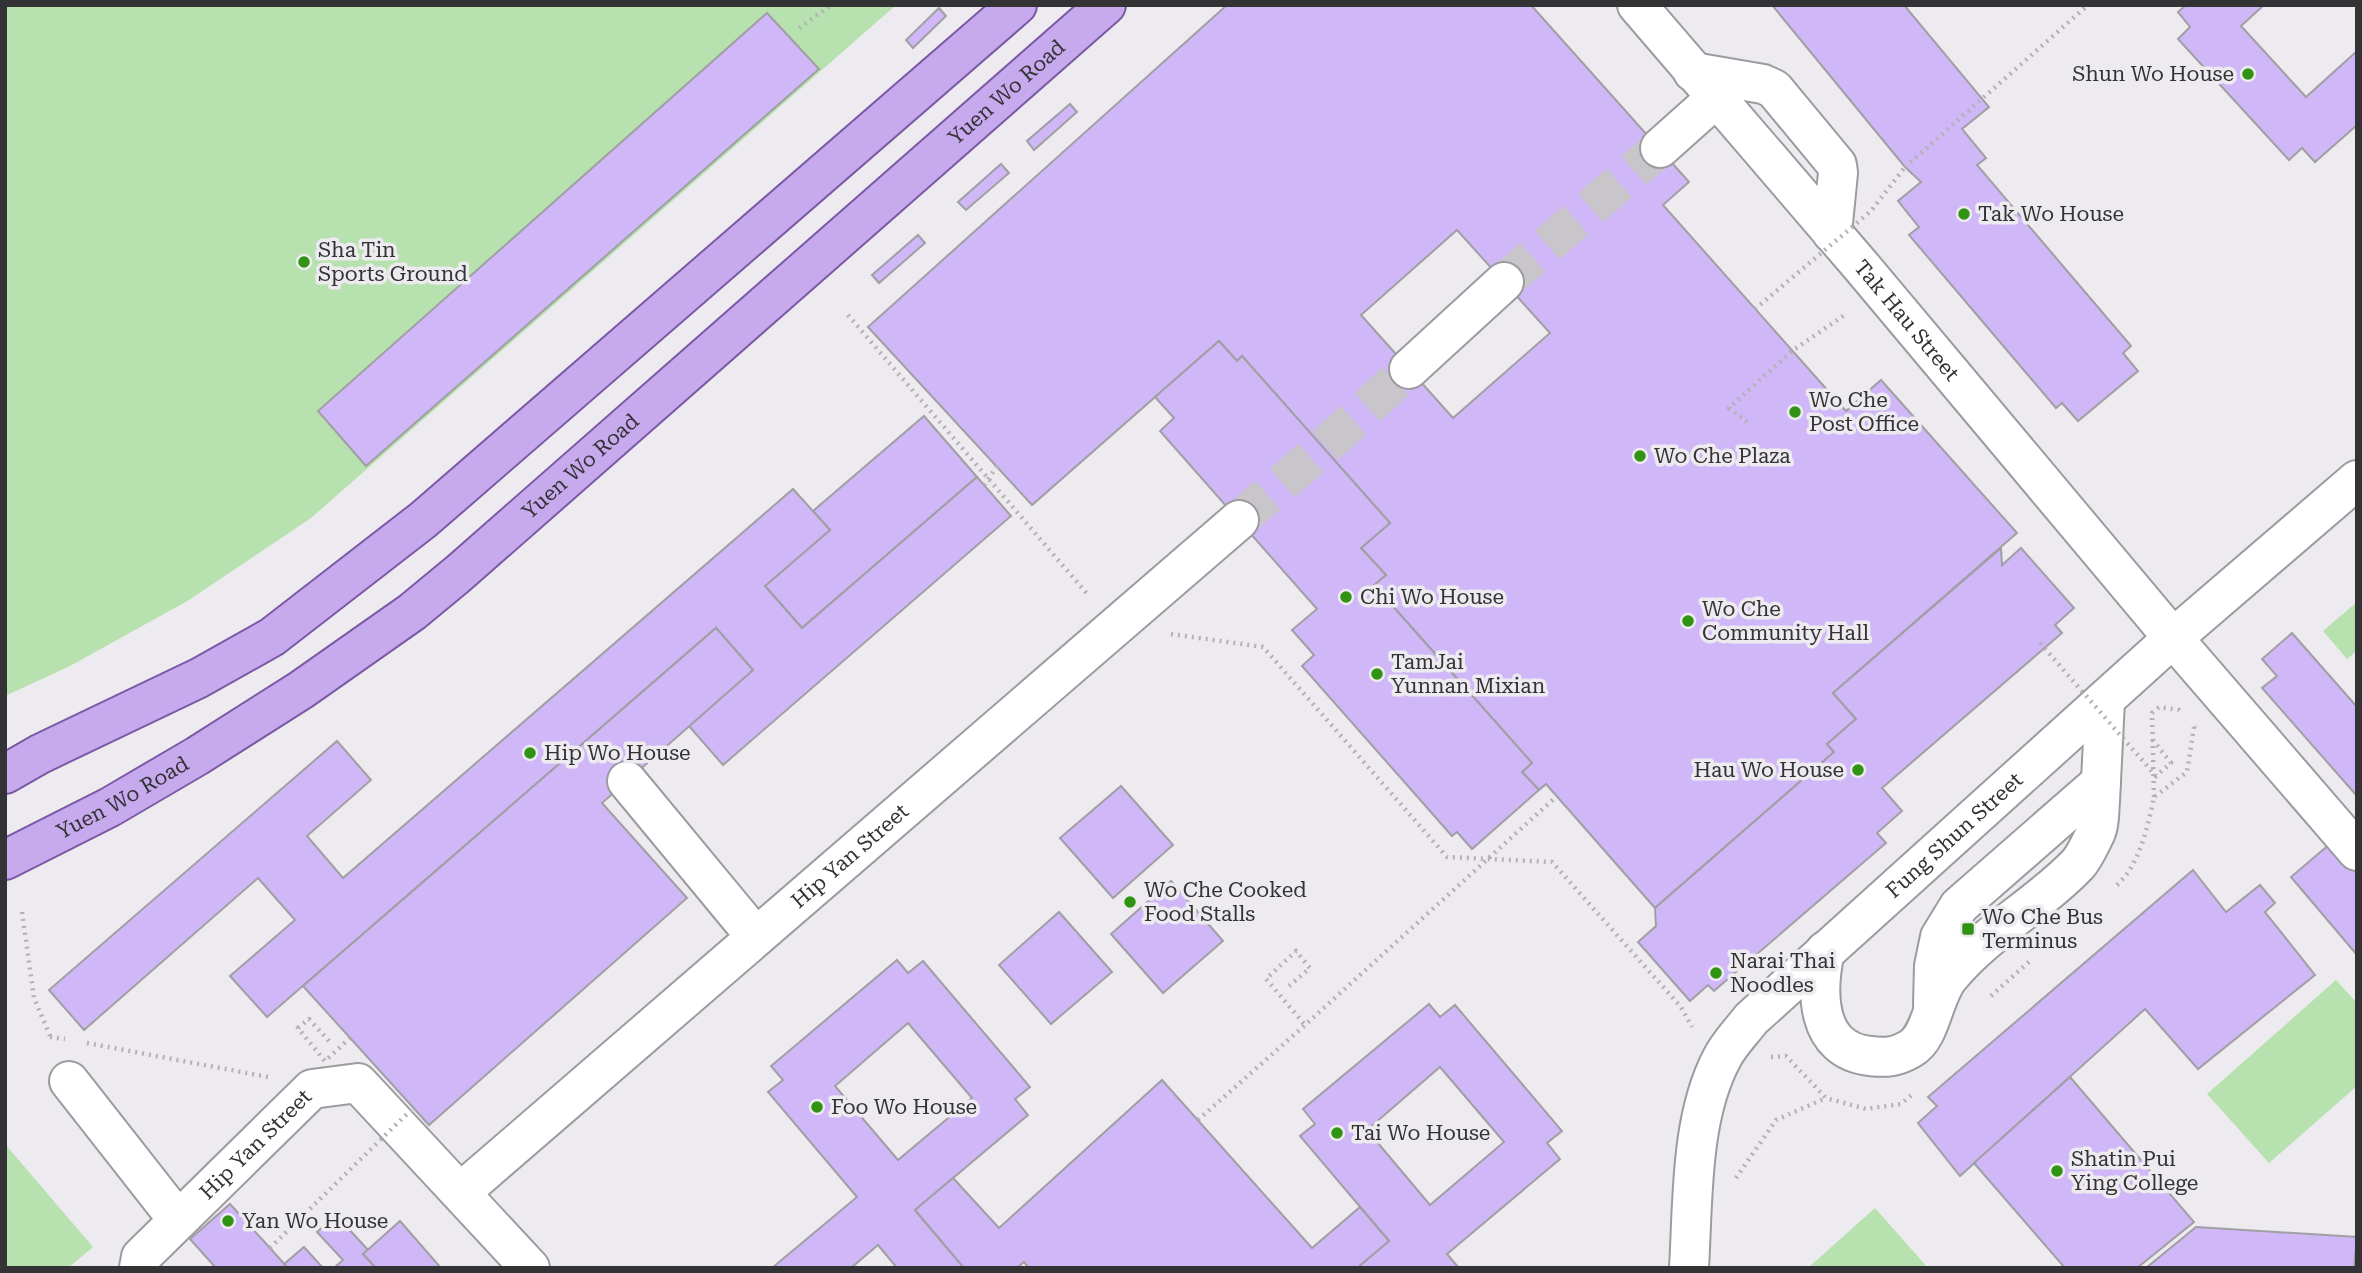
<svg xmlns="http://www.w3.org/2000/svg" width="2362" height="1273" font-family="'Roboto Serif',serif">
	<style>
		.green { fill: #b7e1ae }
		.building { fill: #d0b7f7; stroke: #a09fa3; stroke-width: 2; fill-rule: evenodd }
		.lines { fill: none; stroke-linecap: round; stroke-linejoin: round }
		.minor-tunnel { stroke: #c8c6ca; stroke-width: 38; stroke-dasharray: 38 19; stroke-linecap: butt }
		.minor-casing { stroke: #9c9b9f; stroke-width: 42 }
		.major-casing { stroke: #7b5aa5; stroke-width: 42 }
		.path { stroke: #b3b1b4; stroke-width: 4.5; stroke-dasharray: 2 5; stroke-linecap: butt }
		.minor { stroke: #fff; stroke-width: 38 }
		.major { stroke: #c7a9ee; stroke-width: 38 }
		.path-bridge { stroke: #b3b1b4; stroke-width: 4.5; stroke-dasharray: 2 5; stroke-linecap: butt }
		.poi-dot { fill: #319313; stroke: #edebef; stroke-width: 2.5 }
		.labels { text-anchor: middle; stroke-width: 7; stroke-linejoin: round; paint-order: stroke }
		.poi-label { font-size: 21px; fill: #333234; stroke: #edebef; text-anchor: start }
		.street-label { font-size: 21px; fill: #333234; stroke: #edebef }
	</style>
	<rect width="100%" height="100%" fill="#edebef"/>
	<g class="green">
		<polygon points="5,5 896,5 311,518 189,600 70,666 5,696"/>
		<polygon points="2357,602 2357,651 2347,659 2323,631"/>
		<polygon points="2336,980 2357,1003 2357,1086 2269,1163 2207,1094"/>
		<polygon points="5,1144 93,1247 68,1268 5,1268"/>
		<polygon points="1875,1208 1928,1268 1808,1268"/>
	</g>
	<g class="building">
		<path d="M1227,5h304l158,177 -26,23 183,206 35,-31 136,153 -184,160 23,26 -29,25 7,8 -179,156 -109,-124 -7,6 -17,-18 10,-9 -158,-178 12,-10 -25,-27 29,-25 -148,-167 -5,5 -18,-20 -187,164 -164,-178zM1457,230l93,103 -97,85 -92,-103z"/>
		<polygon points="1772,5 1904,5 1989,107 1962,129 1986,158 1977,165 2131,346 2123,353 2138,371 2078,421 2062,403 2056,408 1909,235 1919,227 1898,201 1921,182 1905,167"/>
		<polygon points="2186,5 2264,5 2241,26 2306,97 2357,51 2357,125 2315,162 2302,148 2289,160 2178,39 2190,27 2178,12"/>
		<polygon points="939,8 946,16 913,48 906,40"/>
		<polygon points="767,13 819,69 366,466 318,411"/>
		<polygon points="1070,104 1077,112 1034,150 1027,141"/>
		<polygon points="1001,164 1009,173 966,210 958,202"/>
		<polygon points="918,235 925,243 879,283 872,275"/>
		<polygon points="1219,341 1237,361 1242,356 1390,523 1361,548 1386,575 1374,585 1532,763 1522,772 1539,790 1472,849 1457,832 1452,836 1302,666 1314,655 1292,630 1317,609 1160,431 1174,418 1155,397"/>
		<polygon points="924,416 977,477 802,628 765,586 830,530 813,511"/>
		<polygon points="977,477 1011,516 723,765 689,726 753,670 716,628 267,1017 230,976 295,920 258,878 84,1030 49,990 337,741 371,780 307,836 343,878 793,489 830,530 765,586 802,628"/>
		<polygon points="2001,548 2002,565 2021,548 2074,608 2055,625 2062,633 1882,788 1902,811 1877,833 1886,843 1714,991 1708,985 1690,1001 1638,942 1656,926 1655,908 1834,752 1827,744 1856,719 1833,693"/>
		<polygon points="716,628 753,670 602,803 687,898 429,1125 303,986"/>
		<polygon points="2292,633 2357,707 2357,796 2262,688 2277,676 2262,659"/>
		<polygon points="1121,786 1173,845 1113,898 1060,838"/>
		<polygon points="2331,843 2357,873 2357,955 2291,877"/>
		<polygon points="2193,870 2226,912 2260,885 2275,903 2265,912 2315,975 2198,1069 2145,1009 1960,1176 1918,1123 1937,1106 1928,1097"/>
		<polygon points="1171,881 1223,941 1163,993 1111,934"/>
		<polygon points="1059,912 1112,972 1051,1024 999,965"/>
		<path d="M897,960l11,13 15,-12 107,126 -15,12 13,16 -113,95 49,58h-67l-19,-23 -27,23h-79l85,-71 -89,-105 15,-12 -12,-14zM908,1023l64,75 -74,62 -63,-74z"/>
		<path d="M1429,1004l11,13 15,-12 107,126 -15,12 13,16 -113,95 12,14h-102l32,-27 -89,-105 15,-12 -12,-15zM1440,1067l64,75 -74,63 -63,-75z"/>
		<polygon points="2070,1077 2194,1222 2137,1268 2065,1268 1974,1163"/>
		<polygon points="1162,1080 1312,1248 1360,1207 1389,1241 1357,1268 1029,1268 1024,1262 1017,1268 964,1268 915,1210 953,1178 999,1228"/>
		<polygon points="230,1204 270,1248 288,1268 216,1268 190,1239"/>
		<polygon points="336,1215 368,1250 363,1254 376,1268 334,1268 343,1260 317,1232"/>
		<polygon points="400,1221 441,1268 376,1268 363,1254"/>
		<polygon points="2196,1227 2357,1237 2354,1268 2146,1268"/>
		<polygon points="304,1247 323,1268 288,1268 284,1264"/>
	</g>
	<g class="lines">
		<g class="minor-tunnel">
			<polyline points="1504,282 1660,148"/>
			<polyline points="1239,520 1324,447 1409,369"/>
		</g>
		<defs>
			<g id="minor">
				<path id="s1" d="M1637,5l224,261 312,372 184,213"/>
				<polyline points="1693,72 1763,84 1774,89 1837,165 1838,173 1832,233"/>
				<polyline points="1660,148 1716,98"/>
				<polyline points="1409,369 1504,282"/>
				<polyline points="627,781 756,937"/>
				<path d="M1825,951c-9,41 -10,99 45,105 16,2 26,1 40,-7 22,-12 23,-54 40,-73 36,-44 89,-71 128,-112 7,-8 13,-22 18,-32 4,-9 3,-21 4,-31 2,-34 3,-67 5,-101"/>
				<polyline points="1933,1004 1934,966 1940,937 1959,906 2101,782"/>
				<polyline points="69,1081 178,1220"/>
				<path id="s2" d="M461,1192l778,-672"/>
				<path id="s3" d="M139,1268l2,-11 171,-168 46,-6 172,185"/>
				<path id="s4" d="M1689,1268c4,-67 1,-150 33,-210 7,-14 20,-27 29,-39l422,-381 184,-158"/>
			</g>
			<g id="major">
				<polyline points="5,774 40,754 199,678 272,637 423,520 1017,5"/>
				<path id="s5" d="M5,860l105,-53 87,-51 104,-66 111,-78 46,-38 648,-569"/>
			</g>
		</defs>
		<use href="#minor" class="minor-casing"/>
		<use href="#major" class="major-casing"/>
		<g class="path">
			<polyline points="799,28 831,5"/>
			<polyline points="1905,167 2088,5"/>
			<polyline points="848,315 1089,596"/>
			<polyline points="1747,422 1729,408 1792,351 1846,314"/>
			<polyline points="1171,634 1263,647 1447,857 1552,862 1681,1007 1692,1027"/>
			<polyline points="2154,797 2152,713 2159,707 2179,710 2181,713"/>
			<path d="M2117,885c23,-21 31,-59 37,-88l33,-25 7,-45 -2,-2"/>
			<polyline points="22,912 34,998 51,1038"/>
			<polyline points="1289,986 1310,968 1296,951 1266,979 1305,1025"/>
			<polyline points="1991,996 2031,960"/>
			<polyline points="50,1037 65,1039"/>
			<polyline points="87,1043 268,1077"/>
			<polyline points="1771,1057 1786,1056 1826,1098 1866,1109 1901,1104 1914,1093"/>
			<polyline points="1736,1178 1776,1120 1826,1098"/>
		</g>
		<use href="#minor" class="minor"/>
		<use href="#major" class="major"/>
		<g class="path-bridge">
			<polyline points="1755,309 1871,211 1905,167"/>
			<polyline points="984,485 998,465"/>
			<polyline points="2040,643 2156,776 2171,763 2152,739"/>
			<polyline points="329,1041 309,1019 298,1028 325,1061 350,1038"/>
			<polyline points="1198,1120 1305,1025 1557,796"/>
			<polyline points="270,1248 413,1108"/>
		</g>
	</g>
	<g class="poi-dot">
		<circle cx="2248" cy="74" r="7"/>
		<circle cx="1964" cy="214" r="7"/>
		<circle cx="304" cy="262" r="7"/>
		<circle cx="1795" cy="412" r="7"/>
		<circle cx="1640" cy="456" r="7"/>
		<circle cx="1346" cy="597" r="7"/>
		<circle cx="1688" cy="621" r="7"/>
		<circle cx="1377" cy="674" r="7"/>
		<circle cx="530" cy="753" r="7"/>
		<circle cx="1858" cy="770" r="7"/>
		<circle cx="1130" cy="902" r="7"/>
		<rect x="1961" y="922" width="14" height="14" rx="3.5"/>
		<circle cx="1716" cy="973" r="7"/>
		<circle cx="817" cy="1107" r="7"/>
		<circle cx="1337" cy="1133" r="7"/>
		<circle cx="2057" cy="1171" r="7"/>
		<circle cx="228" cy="1221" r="7"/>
	</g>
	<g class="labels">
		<g class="poi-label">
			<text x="2234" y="81" text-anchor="end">Shun Wo House</text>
			<text x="1978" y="221">Tak Wo House</text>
			<text x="318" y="257">Sha Tin<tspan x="318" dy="24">Sports Ground</tspan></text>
			<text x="1809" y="407">Wo Che<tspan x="1809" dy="24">Post Office</tspan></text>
			<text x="1654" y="463">Wo Che Plaza</text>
			<text x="1360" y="604">Chi Wo House</text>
			<text x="1702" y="616">Wo Che<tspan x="1702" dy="24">Community Hall</tspan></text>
			<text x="1391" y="669">TamJai<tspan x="1391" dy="24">Yunnan Mixian</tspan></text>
			<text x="544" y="760">Hip Wo House</text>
			<text x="1844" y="777" text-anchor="end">Hau Wo House</text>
			<text x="1144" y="897">Wo Che Cooked<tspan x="1144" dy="24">Food Stalls</tspan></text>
			<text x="1982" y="924">Wo Che Bus<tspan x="1982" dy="24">Terminus</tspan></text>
			<text x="1730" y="968">Narai Thai<tspan x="1730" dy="24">Noodles</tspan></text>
			<text x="831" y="1114">Foo Wo House</text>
			<text x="1351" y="1140">Tai Wo House</text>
			<text x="2071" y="1166">Shatin Pui<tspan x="2071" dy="24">Ying College</tspan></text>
			<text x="242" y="1228">Yan Wo House</text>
		</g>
		<g class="street-label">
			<text dy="7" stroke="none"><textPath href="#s5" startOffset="1267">Yuen Wo Road</textPath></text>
			<text dy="7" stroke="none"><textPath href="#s1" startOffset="415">Tak Hau Street</textPath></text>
			<text dy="7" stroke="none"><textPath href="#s5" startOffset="700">Yuen Wo Road</textPath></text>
			<text dy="7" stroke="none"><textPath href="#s5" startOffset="133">Yuen Wo Road</textPath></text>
			<text dy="7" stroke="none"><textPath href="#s4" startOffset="537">Fung Shun Street</textPath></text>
			<text dy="7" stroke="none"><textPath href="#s2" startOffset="514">Hip Yan Street</textPath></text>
			<text dy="7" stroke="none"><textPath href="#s3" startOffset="172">Hip Yan Street</textPath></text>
		</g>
	</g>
	<rect width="2362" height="1273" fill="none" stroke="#333234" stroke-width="14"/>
</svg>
